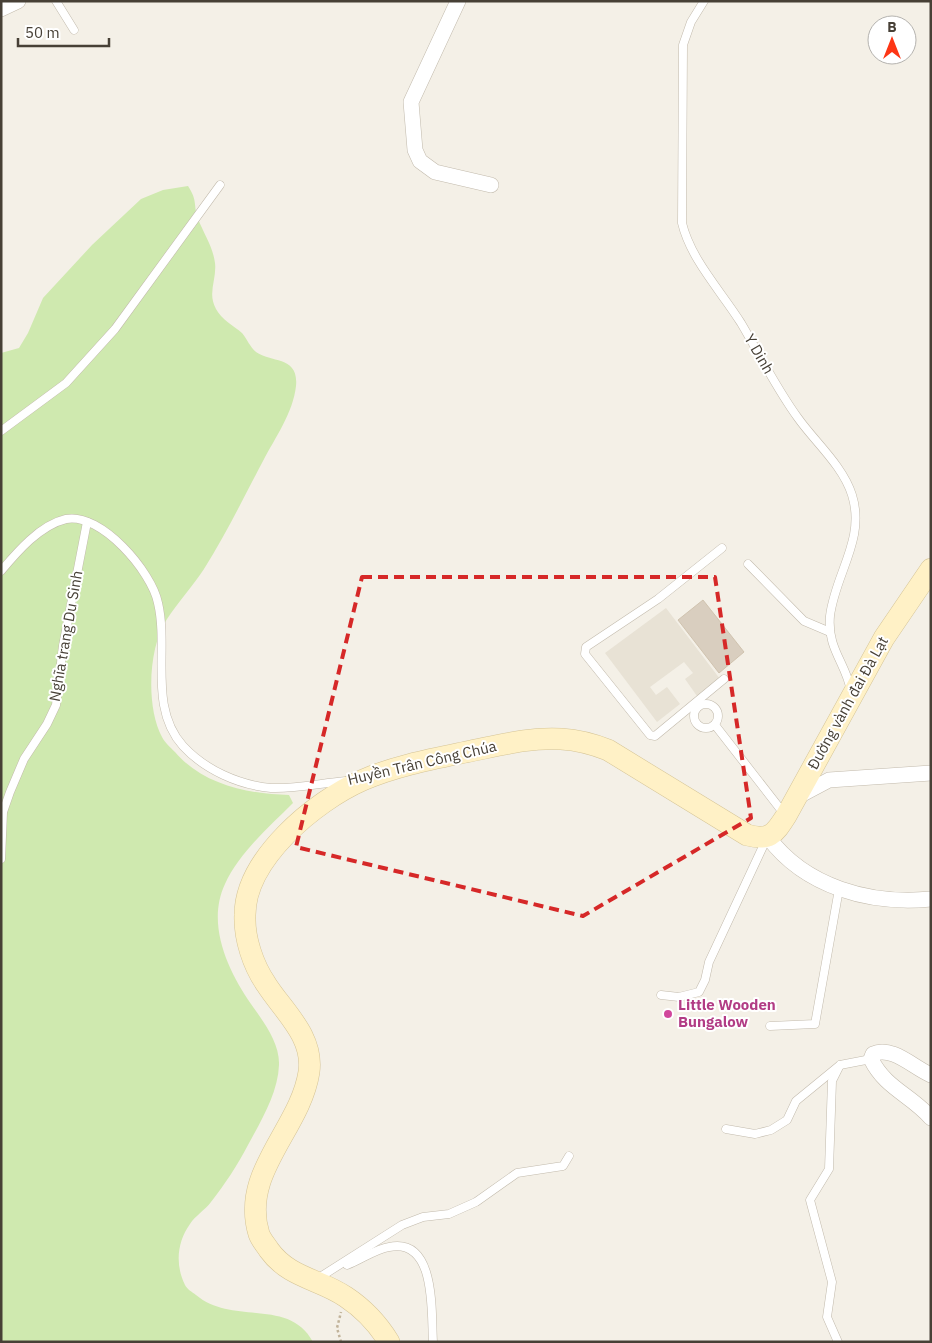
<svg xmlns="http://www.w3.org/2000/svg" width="932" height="1343" font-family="'IBM Plex Sans',sans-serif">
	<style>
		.residential { fill: #e8e2d5 }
		.green { fill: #cfe9af }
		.building { fill: #d9cebf; stroke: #d0c3af }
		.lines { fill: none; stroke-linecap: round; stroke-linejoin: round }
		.service-casing { stroke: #c2baac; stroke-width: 9 }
		.minor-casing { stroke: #c2baac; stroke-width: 16 }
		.secondary-casing { stroke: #d5c496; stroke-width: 22 }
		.path { stroke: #c1b39a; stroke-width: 2.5; stroke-dasharray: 2.5 2.5; stroke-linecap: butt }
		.service { stroke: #fff; stroke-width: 8 }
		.minor { stroke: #fff; stroke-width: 15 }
		.secondary { stroke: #fff1c6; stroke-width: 21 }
		.marked { fill: none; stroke: #d62828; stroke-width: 4; stroke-dasharray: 10 6; stroke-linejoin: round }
		.hotel-dot { fill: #d1479c; stroke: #fff; stroke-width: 2 }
		.labels { text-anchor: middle; stroke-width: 4; stroke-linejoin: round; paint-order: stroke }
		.street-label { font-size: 15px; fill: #474036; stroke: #fff }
		.hotel-label { font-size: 15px; font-weight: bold; fill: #b23c85; stroke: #fff; text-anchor: start }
	</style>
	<rect width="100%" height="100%" fill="#f4f0e7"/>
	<polygon class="residential" points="666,608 720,679 697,696 685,679 693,673 684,662 650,687 656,695 667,687 680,704 657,722 605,653"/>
	<path class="green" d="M188,186c10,15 5,19 10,33 6,15 15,28 17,44 2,16 -8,30 1,46 5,10 18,17 26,24 5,6 8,14 14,19 16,11 43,4 40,34 -3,27 -21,52 -33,75 -19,36 -37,73 -59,108 -11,17 -26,33 -37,50 -19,28 -21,89 -5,118 3,6 9,11 13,15 28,33 74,42 114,43l4,8c-24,24 -54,50 -68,81 -19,40 3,87 26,120 12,17 29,39 28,61 -1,28 -18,56 -31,80 -11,21 -23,39 -37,57 -6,8 -16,14 -21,22 -13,18 -15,41 -5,61 2,4 7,7 11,10 37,31 93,2 117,47h-312v-989l18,-5 9,-15 15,-35 49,-53 49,-46 22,-9z"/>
	<polygon class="building" points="703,600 744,652 719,673 678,620"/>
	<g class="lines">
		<defs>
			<g id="service">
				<polyline points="56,1 74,30"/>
				<path d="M704,1l-13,21 -8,23 -1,178c9,37 39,68 59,100 19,32 35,65 57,95 17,24 45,48 54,77 14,44 -17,79 -22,121 -3,33 16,47 21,75"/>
				<polyline points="1,431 66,383 115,329 220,185"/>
				<polyline points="722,548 658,599 586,647 585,654 650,735 655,736 724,679"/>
				<polyline points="748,564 804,621 830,632"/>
				<path d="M1,571c16,-19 39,-46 65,-52 35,-7 86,53 92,84 11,47 -10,104 25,143 22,24 56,39 88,42 24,1 51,-5 75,-7"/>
				<circle cx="706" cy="716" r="12"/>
				<polyline points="715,725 785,815"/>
				<polyline points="1,859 3,812 10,792 24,759 47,724 56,705 63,646 87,522"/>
				<polyline points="661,995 679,997 699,992 705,980 709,962 766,840"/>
				<polyline points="770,1026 815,1024 839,889"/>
				<polyline points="726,1129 755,1134 771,1130 787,1120 796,1101 840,1065 871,1059"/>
				<path d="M347,1265c14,-5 28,-16 42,-18 48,-10 42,67 44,95"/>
				<polyline points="317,1279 402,1225 423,1217 449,1214 476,1202 517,1173 563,1166 569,1156"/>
				<polyline points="838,1342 827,1317 832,1282 810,1200 829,1169 832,1081 840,1065"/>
			</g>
			<g id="minor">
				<polyline points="458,1 411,102 415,150 420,161 435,172 491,185"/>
				<polyline points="1,9 18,1"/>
				<polyline points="797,797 829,780 931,773"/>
				<path d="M768,837c37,50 102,68 163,62"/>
				<path d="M931,1075c-17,-7 -39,-30 -58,-21l-2,5c14,29 40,36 60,59"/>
			</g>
			<path id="secondary" d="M389,1342c-11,-18 -25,-33 -43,-45 -26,-18 -57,-19 -77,-47 -3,-5 -8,-10 -10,-16 -19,-62 41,-104 50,-162 5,-36 -26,-61 -43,-88 -13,-19 -22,-46 -21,-69 0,-56 70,-114 118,-135 32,-14 69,-21 103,-28 31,-6 63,-15 95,-13 17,1 32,5 47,11l139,85c22,6 27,0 39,-19l98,-178 47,-69"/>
		</defs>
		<use href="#service" class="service-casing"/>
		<use href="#minor" class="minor-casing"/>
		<use href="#secondary" class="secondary-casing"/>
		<polyline class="path" points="341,1342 337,1328 341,1312"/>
		<use href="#service" class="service"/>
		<use href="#minor" class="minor"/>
		<use href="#secondary" class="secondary"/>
	</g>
	<path class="marked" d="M362,577h353l36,241 -168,98 -287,-69z"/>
	<circle class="hotel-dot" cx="668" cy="1014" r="5"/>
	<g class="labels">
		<g class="street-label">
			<text transform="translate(759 354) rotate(60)" y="5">Y Dinh</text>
			<text transform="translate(66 636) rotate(-80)" y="5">Nghĩa trang Du Sinh</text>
			<text transform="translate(848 703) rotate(-61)" y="5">Đường vành đai Đà Lạt</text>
			<text transform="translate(422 763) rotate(-13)" y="5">Huyền Trân Công Chúa</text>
		</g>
		<g class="hotel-label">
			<text x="678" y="1010">Little Wooden<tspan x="678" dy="17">Bungalow</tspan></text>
		</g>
	</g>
	<rect width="932" height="1343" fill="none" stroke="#474036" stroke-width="5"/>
	<g transform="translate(892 40)"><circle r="24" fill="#ffffff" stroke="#b5b3af"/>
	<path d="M0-4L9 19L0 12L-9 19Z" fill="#fd3615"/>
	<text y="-8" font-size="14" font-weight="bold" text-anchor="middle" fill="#474036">B</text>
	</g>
	<path d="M18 38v8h91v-8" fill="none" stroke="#474036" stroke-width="2.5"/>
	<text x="25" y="38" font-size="15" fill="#474036" stroke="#ffffff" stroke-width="4" paint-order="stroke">50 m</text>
</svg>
